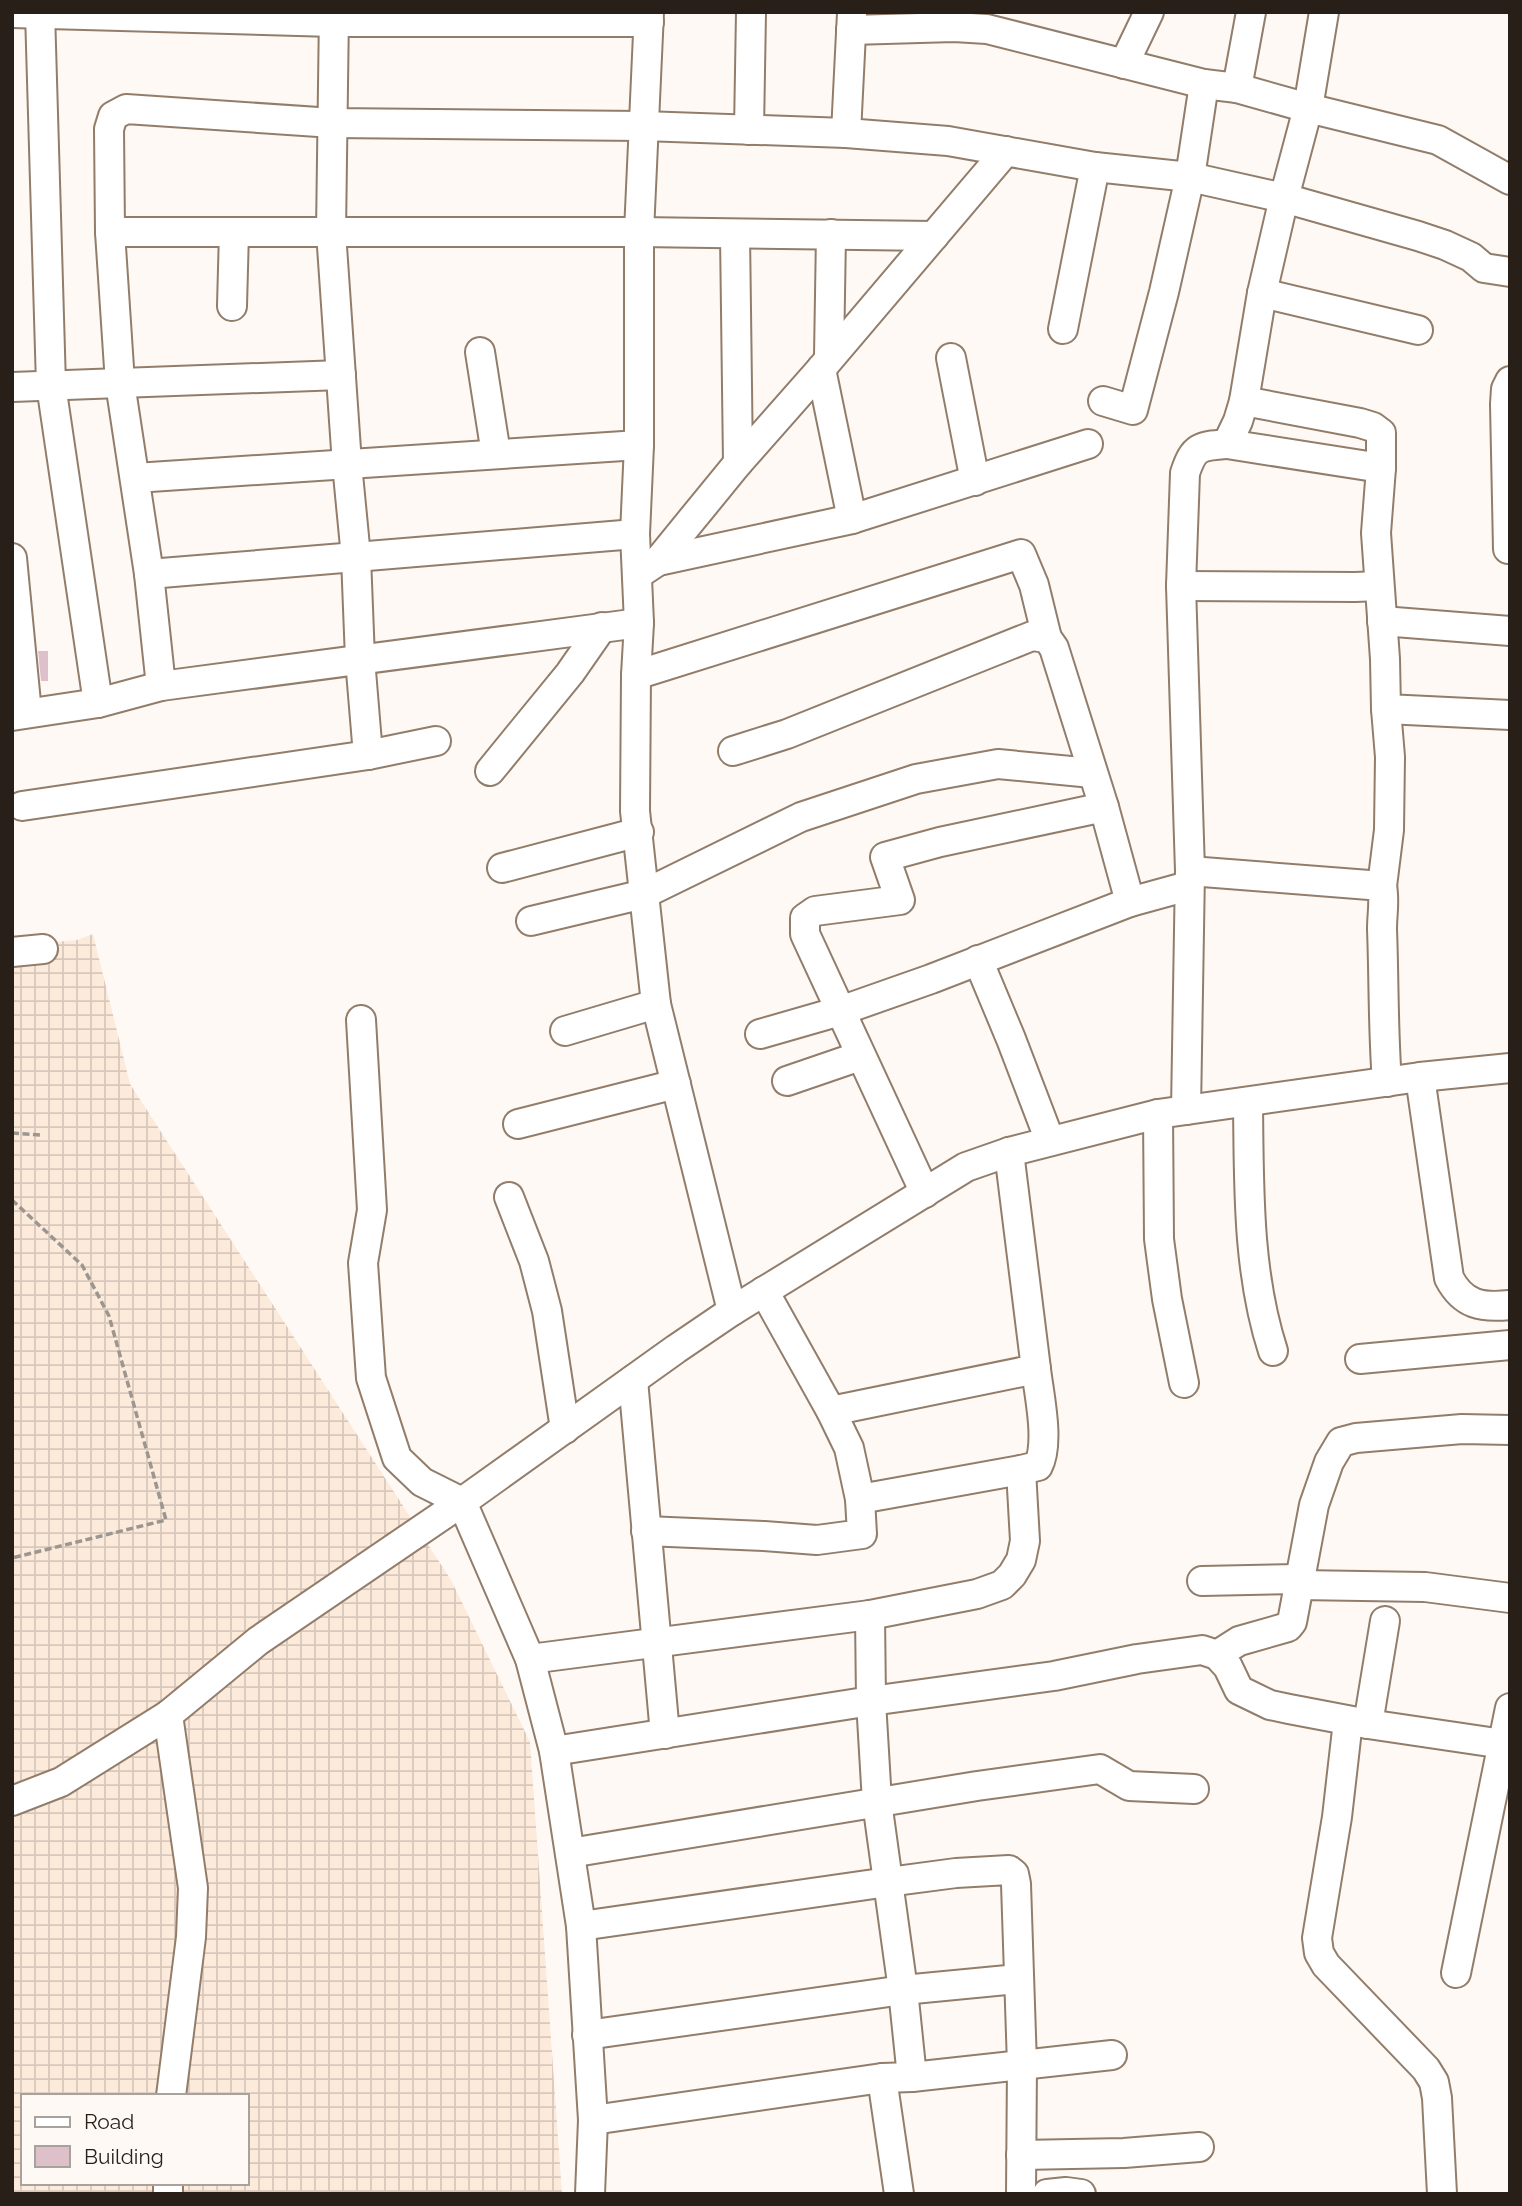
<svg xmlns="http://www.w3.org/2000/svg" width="1522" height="2206" font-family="Raleway,sans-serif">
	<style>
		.industrial { fill: url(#industrial-grid); fill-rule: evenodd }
		.building { fill: #dec0cb }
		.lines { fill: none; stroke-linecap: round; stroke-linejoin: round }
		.minor-casing { stroke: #927d6b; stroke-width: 32 }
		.path { stroke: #9c9690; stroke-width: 3.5; stroke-dasharray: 7 3.5; stroke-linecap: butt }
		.minor { stroke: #fff; stroke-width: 28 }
	</style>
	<defs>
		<pattern id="industrial-grid" width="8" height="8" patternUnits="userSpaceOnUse" patternTransform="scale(1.75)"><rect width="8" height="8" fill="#fceadb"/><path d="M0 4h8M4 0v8" fill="none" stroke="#d8c8bb"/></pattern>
	</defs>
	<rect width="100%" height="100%" fill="#fef9f5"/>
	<path class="industrial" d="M93,934l37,150 321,496 79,162 32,452h-550v-1248l65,-6zM23,2096h224v87h-224z"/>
	<polygon class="building" points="38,651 48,651 48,681 41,681"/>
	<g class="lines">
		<defs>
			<g id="minor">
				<polyline points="40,12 51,385 98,703"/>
				<polyline points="334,12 331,232 347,464 356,557 360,659 368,755"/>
				<polyline points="649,12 639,232 639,445 635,534 639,623 636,675 635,811 656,1004 732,1311"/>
				<polyline points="12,13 333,22 649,22"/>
				<polyline points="851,30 954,27 987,29 1204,84 1237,88 1308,108 1438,140 1510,180"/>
				<polyline points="1124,64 1149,12"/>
				<polyline points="1237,88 1251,12"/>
				<polyline points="749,130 751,12"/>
				<polyline points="846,133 852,13"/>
				<polyline points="110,232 639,232 934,236"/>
				<polyline points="735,234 738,463"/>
				<polyline points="1262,293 1418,330"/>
				<polyline points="232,306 234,232"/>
				<polyline points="1063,329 1095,167"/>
				<polyline points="480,352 496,454"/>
				<polyline points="829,356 831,234"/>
				<polyline points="951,358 975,481"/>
				<polyline points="12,387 341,375"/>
				<polyline points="1103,401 1133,410 1164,292 1190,177 1204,84"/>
				<polyline points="1244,401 1360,423 1373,427 1381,433 1381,468 1376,533 1385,659 1386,709 1510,715"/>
				<polyline points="1227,444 1381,468"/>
				<polyline points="135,478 639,445"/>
				<polyline points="852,519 1088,444"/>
				<polyline points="1508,549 1505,404 1506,389 1510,381"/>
				<polyline points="12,558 27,713"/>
				<polyline points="658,561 852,519 821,369"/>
				<polyline points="149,574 635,534"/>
				<polyline points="637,575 658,561 738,463 821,369 1006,151"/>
				<polyline points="1181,586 1355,587 1379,586"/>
				<polyline points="1382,621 1510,631"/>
				<polyline points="636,675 1021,554 1034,585 1047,638"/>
				<polyline points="161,686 149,574 120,383 110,232 109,129 113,116 126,109 333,123 643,126 846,133 948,141 1095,167 1190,177 1284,198 1418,236 1445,245 1471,257 1484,268 1510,272"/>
				<polyline points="12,716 98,703 161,686 639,623"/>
				<polyline points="733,751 787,734 1032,636 1047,638 1054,648 1104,807 1130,902"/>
				<polyline points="490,771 570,673 602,627"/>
				<polyline points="22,806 368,755 436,741"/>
				<polyline points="502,868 639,832"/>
				<path d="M1190,871l192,15c3,15 0,28 0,43 2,51 1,102 5,153"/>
				<polyline points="1382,886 1389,830 1390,757 1386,709"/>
				<polyline points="531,921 644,894 801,817 916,779 998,764 1092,773"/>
				<polyline points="12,952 43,949"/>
				<polyline points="978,960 1011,1039 1050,1141"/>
				<polyline points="361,1020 372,1210 363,1263 371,1378 397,1458 422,1482 462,1502 530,1659 554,1751 581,1926 593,2120 590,2194"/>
				<polyline points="565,1031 656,1004"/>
				<polyline points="760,1034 840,1011 931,979 1130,902 1188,886"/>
				<path d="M1420,1077l29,201c14,27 33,30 61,27"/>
				<polyline points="787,1081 860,1056"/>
				<path d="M1248,1102c1,82 -1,169 25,249"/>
				<path d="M1186,1110l4,-239 -9,-285 4,-113c9,-27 15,-27 42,-29l11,-23 6,-20 18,-108 22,-95 24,-90 16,-96"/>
				<polyline points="1158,1114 1159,1239 1167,1299 1184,1383"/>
				<polyline points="518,1124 676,1084"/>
				<polyline points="925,1193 805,934 805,918 815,911 900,900 885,857 940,842 1104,807"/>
				<polyline points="509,1197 534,1261 547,1311 565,1429"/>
				<polyline points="764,1291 831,1411 1036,1369 1009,1152"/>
				<polyline points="1360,1359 1510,1345"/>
				<polyline points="633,1380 665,1734"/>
				<path d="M831,1411l18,37 11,51 161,-29 17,-4c12,-23 1,-71 -2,-97"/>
				<polyline points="646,1531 764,1536 817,1540 862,1534 860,1499"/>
				<polyline points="1202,1581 1300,1579"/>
				<polyline points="1299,1585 1425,1587 1510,1598"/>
				<polyline points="870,1615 871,1701 877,1802 903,1990 912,2077"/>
				<polyline points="1217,1655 1239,1641 1288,1627 1292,1622 1314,1505 1329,1462 1341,1442 1356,1438 1462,1429 1510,1430"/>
				<polyline points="530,1659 870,1615 977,1594 1002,1585 1012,1575 1021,1560 1025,1541 1021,1470"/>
				<polyline points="168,1715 193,1888 191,1937 171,2096"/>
				<polyline points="1348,1721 1337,1817 1317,1938 1319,1953 1326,1965 1426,2069 1434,2082 1437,2098 1442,2194"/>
				<polyline points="1368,1724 1385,1621"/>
				<polyline points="554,1751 871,1701 1054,1676 1137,1659 1202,1650 1217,1655 1228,1667 1239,1690 1270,1705 1289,1709 1368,1724 1510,1745"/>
				<polyline points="12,1801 61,1782 168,1715 258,1641 462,1502 676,1349 732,1311 966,1167 1009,1152 1158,1114 1420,1077 1510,1068"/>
				<polyline points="570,1853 977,1786 1100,1769 1129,1786 1194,1789"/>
				<polyline points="581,1926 888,1882 956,1873 1009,1870 1014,1874 1016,1884 1022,2065 1021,2194"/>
				<polyline points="1456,1973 1510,1708"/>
				<polyline points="587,2035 903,1990 1018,1979"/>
				<polyline points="882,2078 899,2194"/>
				<polyline points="593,2120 882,2078 912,2077 1112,2055"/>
				<polyline points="1021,2155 1124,2153 1199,2147"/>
				<polyline points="168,2194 168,2183"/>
				<polyline points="1047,2194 1066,2192 1081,2194"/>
			</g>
		</defs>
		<use href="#minor" class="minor-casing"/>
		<g class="path">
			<polyline points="12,1133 41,1135"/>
			<polyline points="12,1200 82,1265 109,1316 166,1520 12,1558"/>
		</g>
		<use href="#minor" class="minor"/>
	</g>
	<rect width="1522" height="2206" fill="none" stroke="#271f18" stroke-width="28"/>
	<rect x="21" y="2094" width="228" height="91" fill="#fef9f5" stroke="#a8a29d" stroke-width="2"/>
	<rect x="35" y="2117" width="35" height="10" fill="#ffffff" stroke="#a8a29d" stroke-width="2"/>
	<text x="84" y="2129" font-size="21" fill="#271f18">Road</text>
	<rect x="35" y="2146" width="35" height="21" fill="#dec0cb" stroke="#a8a29d" stroke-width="2"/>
	<text x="84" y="2164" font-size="21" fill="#271f18">Building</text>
</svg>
